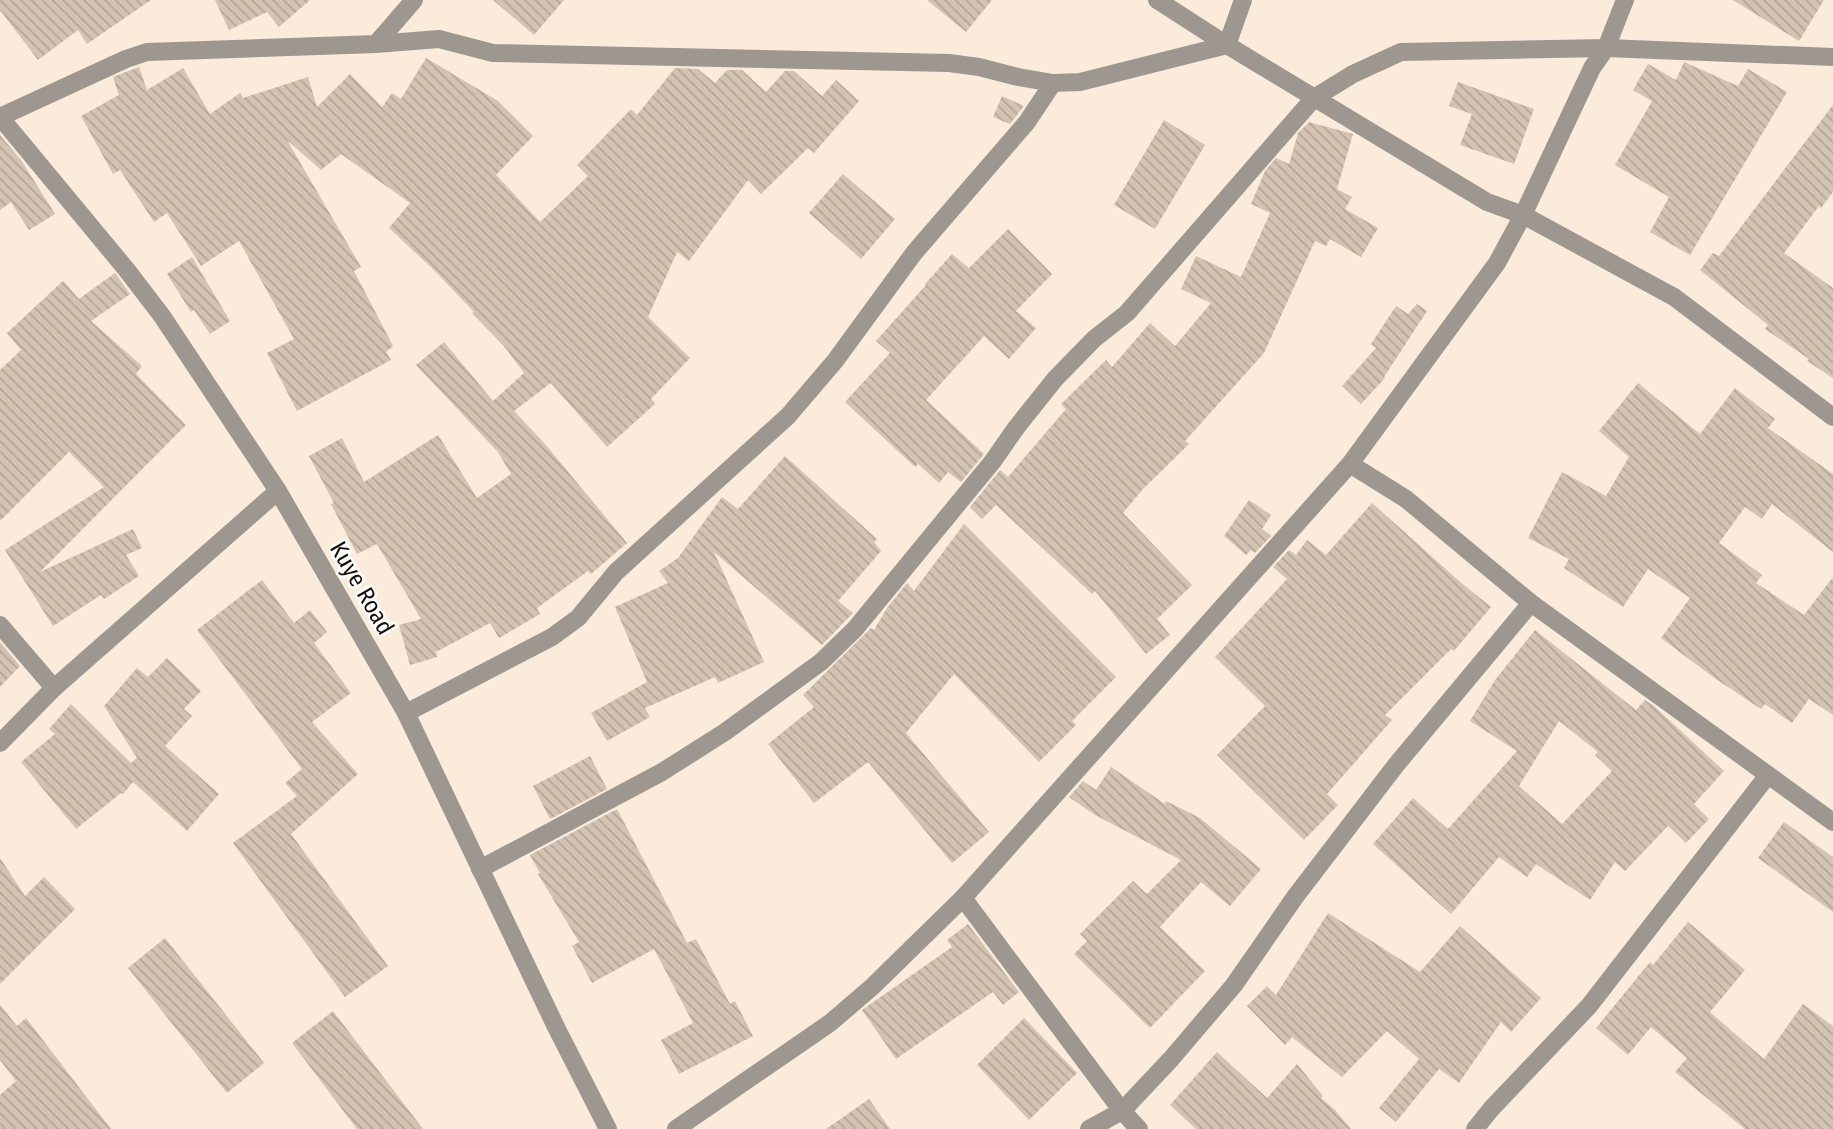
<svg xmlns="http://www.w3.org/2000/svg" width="1833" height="1129" font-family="'Fira Sans Condensed',sans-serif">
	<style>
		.building { fill: url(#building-back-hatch); fill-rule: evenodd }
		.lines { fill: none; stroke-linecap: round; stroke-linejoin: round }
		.minor { stroke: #9d9790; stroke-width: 18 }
		.tertiary { stroke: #9d9790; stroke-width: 18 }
		.labels { text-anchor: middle; stroke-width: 5; stroke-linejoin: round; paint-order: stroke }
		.street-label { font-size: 24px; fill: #140f09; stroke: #fff }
	</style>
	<defs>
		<pattern id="building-back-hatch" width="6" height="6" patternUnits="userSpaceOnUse" patternTransform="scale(1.75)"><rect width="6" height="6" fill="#d2c3b3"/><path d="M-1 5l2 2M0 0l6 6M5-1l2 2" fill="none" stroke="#b3a699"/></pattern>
	</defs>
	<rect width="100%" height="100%" fill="#faebda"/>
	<g class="building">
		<polygon points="0,0 151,0 87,44 78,30 38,60 0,10"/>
		<polygon points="215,0 310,0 279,27 267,12 229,30"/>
		<polygon points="493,0 564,0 534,35"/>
		<polygon points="927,0 992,0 966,32"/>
		<polygon points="1733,0 1824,0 1799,41"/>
		<polygon points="426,58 498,101 533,136 496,175 540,222 588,176 577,165 631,109 637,115 675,68 698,69 715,83 727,70 742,70 766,92 785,71 794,71 822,96 836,80 859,101 814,153 808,148 761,194 748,180 689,261 677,252 648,317 690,358 651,399 655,404 607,447 551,383 514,411 545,444 627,543 591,574 588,571 537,608 540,614 499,638 490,623 436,652 437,657 410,665 399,625 421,619 377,544 357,554 331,504 334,503 309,456 342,438 364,482 438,435 477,498 511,474 498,452 416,365 444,342 493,401 524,373 504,346 472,313 474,312 434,270 389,228 410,203 341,154 321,170 287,140 361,267 354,271 393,346 386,352 391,360 297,411 267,353 294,339 239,241 201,266 167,213 154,222 120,170 113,174 81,116 119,95 113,77 139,67 147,90 183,68 210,114 240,93 243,98 308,77 317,107 350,74 382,107 392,93 401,99"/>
		<polygon points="1684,62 1738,86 1748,69 1787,92 1690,255 1650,232 1669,197 1615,165 1652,101 1633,90 1648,64 1676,80"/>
		<polygon points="1458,82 1534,109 1514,164 1460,145 1472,114 1449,106"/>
		<polygon points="1002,96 1024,106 1010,124 993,117"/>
		<polygon points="1833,105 1833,192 1821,208 1819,206 1784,253 1833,288 1833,378 1807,361 1809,359 1765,329 1768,325 1700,270 1713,253 1719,256"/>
		<polygon points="1164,120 1205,145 1155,229 1114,205"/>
		<polygon points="1309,122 1353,134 1337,189 1352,197 1345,209 1378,228 1361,257 1330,239 1326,246 1315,241 1264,353 1185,441 1189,444 1142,490 1123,513 1192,585 1157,619 1170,635 1146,654 1095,591 1092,594 996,505 982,519 970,507 1000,470 1008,477 1066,409 1061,404 1106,360 1112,367 1150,323 1175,346 1211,303 1181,289 1196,256 1241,277 1270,213 1251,204 1265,171 1276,158 1289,164 1298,133"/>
		<polygon points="0,135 21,160 55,214 29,230 11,202 0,210"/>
		<polygon points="843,174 895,219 861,259 809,213"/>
		<polygon points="1008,229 1052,274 1016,311 1036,328 1009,359 984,336 926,400 984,454 961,482 948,472 939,483 918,464 915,467 845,402 890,353 876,341 926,285 925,284 952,254 969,268"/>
		<polygon points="192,257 230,321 210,334 194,310 191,312 167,274"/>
		<polygon points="115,273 130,294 91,321 142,366 136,374 186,425 40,572 133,529 142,548 126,555 139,576 104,599 101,595 53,626 5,550 104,487 69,452 0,521 0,370 21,350 7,333 63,281 79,299"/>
		<polygon points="1417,304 1427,311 1384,377 1385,378 1361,404 1342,386 1376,348 1371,344 1396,306 1408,314"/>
		<polygon points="1638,383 1700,434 1735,388 1775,419 1768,428 1833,474 1833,552 1772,504 1762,519 1745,507 1719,543 1762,575 1756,583 1804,615 1833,577 1833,715 1809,699 1792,723 1765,704 1761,709 1713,677 1661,638 1690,598 1648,569 1623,607 1564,568 1569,559 1528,538 1562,472 1606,496 1629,457 1599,431"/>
		<polygon points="785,456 877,539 874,542 881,551 838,601 853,613 822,645 714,552 764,662 718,683 715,677 645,708 650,717 607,741 591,713 647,682 615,607 668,583 659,571 678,558 722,497 738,509"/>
		<polygon points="1249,500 1271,515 1262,529 1271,536 1255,553 1251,550 1246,555 1224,536"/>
		<polygon points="1372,503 1459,581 1491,607 1454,651 1451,649 1385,715 1392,720 1327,794 1338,805 1304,840 1217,755 1265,706 1215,657 1287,579 1273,567 1289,550 1296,555 1307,540 1326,555"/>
		<polygon points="964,524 1116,677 1072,721 1076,725 1039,762 954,674 906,733 989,832 952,863 868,762 814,803 768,744 814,707 803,695 871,628 874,630 887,608 907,583 914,591"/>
		<polygon points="262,580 294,623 310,610 327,632 314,643 351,693 312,722 358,774 291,834 388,966 345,997 233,843 297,796 285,783 302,769 197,630"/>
		<path d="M1535,630l101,80 9,-10 9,6 70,65 -30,33 15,15 -23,24 -18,-17 -43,45 -10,-9 -25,38 -54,-36 -9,13 -28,-20 -48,57 -78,-70 40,-46 35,31 69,-78 -47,-30 25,-41zM1559,721l39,31 -3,3 17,16 -50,53 -43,-38z"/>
		<polygon points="0,642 20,666 0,687"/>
		<polygon points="167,658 201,691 184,709 192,716 165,746 219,794 187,831 133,782 123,794 121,793 76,829 21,762 55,734 49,729 71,704 131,763 137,758 104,706 137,668 148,677"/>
		<polygon points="590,756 607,789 550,819 533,786"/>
		<polygon points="1111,767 1165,804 1166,801 1200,818 1261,869 1230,906 1201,882 1160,927 1205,971 1150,1028 1074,954 1087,941 1080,934 1133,881 1147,894 1181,860 1095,815 1069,797 1083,781 1096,790"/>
		<polygon points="617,809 687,943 696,939 730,1004 735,1001 753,1036 679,1074 661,1040 693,1023 654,949 592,983 572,946 579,942 538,874 540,873 530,855"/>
		<polygon points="1784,822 1833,857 1833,912 1758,858"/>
		<polygon points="0,858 25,896 44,877 75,909 0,984"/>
		<polygon points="1328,913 1420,972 1460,926 1541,998 1511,1032 1501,1022 1459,1083 1439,1069 1396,1122 1379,1108 1419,1059 1387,1031 1342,1077 1292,1037 1285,1045 1247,1006 1267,986 1276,995"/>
		<polygon points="1688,922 1745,970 1710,1012 1764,1059 1803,1004 1833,1026 1833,1129 1745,1129 1675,1072 1687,1058 1651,1027 1628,1055 1596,1028 1650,962 1653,965"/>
		<polygon points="968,924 1019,992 1003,1005 993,992 896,1059 862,1010 952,947 947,940"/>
		<polygon points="165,938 264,1063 227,1093 128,968"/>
		<polygon points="0,1005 17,1026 26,1018 111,1129 0,1129 0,1095 16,1081 0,1060"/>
		<polygon points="333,1011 423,1129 357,1129 292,1043"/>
		<polygon points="1024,1018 1077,1073 1029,1120 977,1065"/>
		<polygon points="1217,1052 1267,1098 1297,1064 1323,1096 1321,1098 1335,1110 1351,1129 1196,1129 1170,1105"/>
		<polygon points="869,1099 890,1129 826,1129"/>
	</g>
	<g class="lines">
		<g class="minor">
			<polyline points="1157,0 1227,45 1487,202 1523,215 1674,297 1833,417"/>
			<polyline points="376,44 414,0"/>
			<polyline points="0,117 126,59 147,52 376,44 439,39 493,53 949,63 979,67 1018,77 1053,83 1080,82 1227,45 1243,0"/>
			<polyline points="1350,464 1406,499 1531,603 1833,822"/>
			<polyline points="0,625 54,688"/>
			<polyline points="406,713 552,637 578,618 616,572 788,416 835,361 914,253 1027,122 1053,83"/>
			<polyline points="0,743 54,688 278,491"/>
			<polyline points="480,869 662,772 725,732 821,662 855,629 993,461 1016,428 1055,379 1094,339 1127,313 1314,98 1353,74 1401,52 1606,48 1833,57"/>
			<polyline points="963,898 1122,1111 1139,1129"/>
			<polyline points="676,1129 830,1023 872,987 963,898 1350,464 1497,263 1523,215 1592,68 1606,48 1625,0"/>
			<polyline points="1089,1129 1122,1111 1171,1059 1234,985 1295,897 1396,765 1531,603"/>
			<polyline points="1475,1129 1491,1109 1589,1006 1768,775"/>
		</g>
		<polyline class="tertiary" points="0,117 126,269 162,316 278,491 406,713 556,1027 608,1129"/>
	</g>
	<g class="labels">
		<g class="street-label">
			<text transform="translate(362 588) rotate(60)" y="8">Kuye Road</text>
		</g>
	</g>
</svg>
